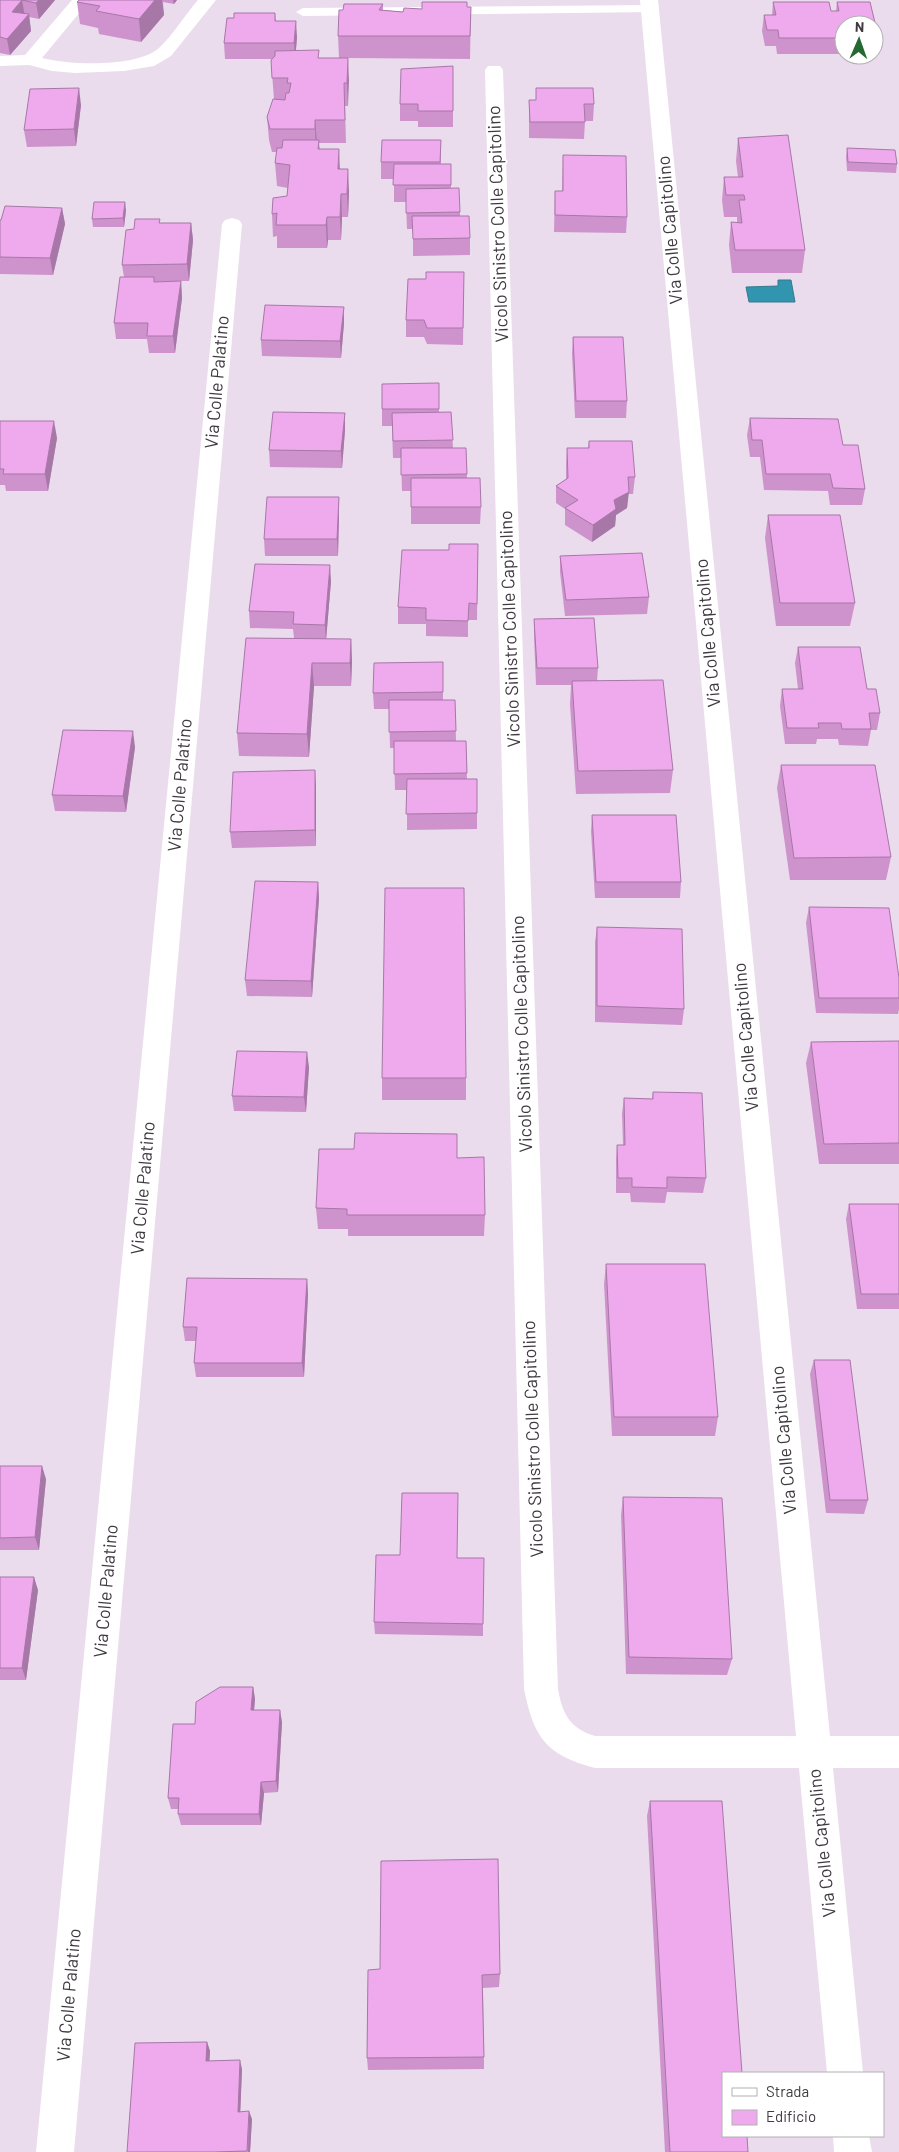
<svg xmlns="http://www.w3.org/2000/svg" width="899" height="2152" font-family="Barlow,sans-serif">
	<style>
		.water { fill: #3295af; stroke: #36798e }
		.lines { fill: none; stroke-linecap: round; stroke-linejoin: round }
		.lane { fill: #fff; fill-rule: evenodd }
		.street { fill: #fff; fill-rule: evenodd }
		.wall { fill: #ce92cd }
		.shaded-wall { fill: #a777a7 }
		.building { fill: #efaaee; stroke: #a777a7 }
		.labels { text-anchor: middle; stroke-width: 4; stroke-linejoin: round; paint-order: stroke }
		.street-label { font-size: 18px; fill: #3f3940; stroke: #fff }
	</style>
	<rect width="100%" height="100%" fill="#eadcec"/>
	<polygon class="water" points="778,280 791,280 795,302 749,302 746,287 778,286"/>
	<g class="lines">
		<polygon class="lane" points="650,5 657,9 655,12 303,16 296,12 303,8"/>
		<g class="street">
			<path d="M72,0h18l-48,58c27,7 94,10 117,-10 14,-13 26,-33 39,-48h18l-45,56 -17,10 -30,5 -49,2 -23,-2 -23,-6 -29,1v-10l25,-1z"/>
			<path d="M640,0h18l172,1736h69v32h-66l30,305h-36l-28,-305h-204c-49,-13 -61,-30 -71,-79l-39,-1619 3,-4h12l3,4 55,1619c4,24 12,40 37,47h201z"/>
			<polygon points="232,218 239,220 242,224 74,2152 36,2152 222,224 225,220"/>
			<polygon points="833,2136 869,2136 872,2152 834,2152"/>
		</g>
	</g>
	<g class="wall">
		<polygon points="0,0 55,0 39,19 29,17 31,31 10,55 0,53"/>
		<polygon points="79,0 177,0 174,4 163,2 164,15 141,42 99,34 98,28 80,24 77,2"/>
		<polygon points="773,2 829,2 831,11 836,11 837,2 870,2 877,31 874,47 874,25 844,25 844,54 777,54 776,46 765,46 762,31 764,15 772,15"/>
		<polygon points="383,4 383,10 403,12 422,9 471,7 470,59 348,58 348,106 345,106 346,143 319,143 320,149 340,169 349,191 348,217 342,217 341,240 328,240 327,248 277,248 277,236 273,237 272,214 287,196 288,188 277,186 275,163 277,152 272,152 269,140 267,117 274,99 271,60 273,59 225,59 224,43 234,18 275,13 276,21 297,37 296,51 319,58 339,58 338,36 343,10"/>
		<polygon points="453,66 453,127 418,127 418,121 400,121 400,104"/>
		<polygon points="536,88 594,104 593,121 585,121 584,139 529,138 529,100 536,100"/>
		<polygon points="81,105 76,146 27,147 24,130"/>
		<polygon points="738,138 805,250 802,273 732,273 729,245 731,222 737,223 737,217 724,217 722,200 724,177 738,177 736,161"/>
		<polygon points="441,140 441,164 451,164 451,189 460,212 460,216 470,238 470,255 413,256 413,229 407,229 406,202 394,202 394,179 381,179 381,162"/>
		<polygon points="847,148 897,164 896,173 847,171 846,157"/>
		<polygon points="563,155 627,217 626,233 554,232 555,191 562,191"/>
		<polygon points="62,208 65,224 53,275 0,274 0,220"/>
		<polygon points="126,210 124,227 93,227 92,219"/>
		<polygon points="160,223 191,223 193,240 189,281 155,281 181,281 182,298 175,353 149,353 147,339 116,339 114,323 124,277 122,265 134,229"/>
		<polygon points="464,272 463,345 427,344 424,337 406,337 406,320 426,279"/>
		<polygon points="344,323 341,358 262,356 261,340"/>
		<polygon points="573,337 627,401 626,418 575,418 572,353"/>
		<polygon points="439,383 439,412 451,412 453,448 466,448 467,478 481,507 480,524 411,524 411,491 402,491 401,458 393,458 392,426 382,426 382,409"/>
		<polygon points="345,413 345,430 342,468 270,467 269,450"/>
		<polygon points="750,418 843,445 865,489 862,505 830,505 828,491 764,490 760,457 750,457 747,435"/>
		<polygon points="0,421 57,438 48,491 6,491 5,485 0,485"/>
		<polygon points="589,441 635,477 633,494 628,494 627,508 616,515 615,526 592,542 565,525 565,509 556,503 556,486 566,479 566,464 567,448 588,448"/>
		<polygon points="339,497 339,514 338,556 265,556 264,539"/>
		<polygon points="768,515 855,603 850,626 776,626 765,538"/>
		<polygon points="478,544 477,620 468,620 468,637 426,636 426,624 398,624 398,607 449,550"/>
		<polygon points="560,556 649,597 647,614 565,616 560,572"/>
		<polygon points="331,581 326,639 351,639 352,662 351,686 314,686 309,757 239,756 237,733 294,638 293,629 250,628 249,611"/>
		<polygon points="534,619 598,668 597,681 673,770 670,793 576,794 570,704 571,685 536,685 534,636"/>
		<polygon points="798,647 867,689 880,713 877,730 871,730 868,746 839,745 838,739 817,739 816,744 785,744 780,706 782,689 798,689 795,663"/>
		<polygon points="443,662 443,700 455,700 456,741 466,741 467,779 477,813 477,829 407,830 407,790 395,790 394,748 390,748 389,709 374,709 373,693"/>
		<polygon points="135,747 126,812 55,811 52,795"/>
		<polygon points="781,765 891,857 886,880 790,880 777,788"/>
		<polygon points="316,786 316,846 232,848 230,832"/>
		<polygon points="592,815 681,882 680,898 595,898 591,831"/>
		<polygon points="318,882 319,898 312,997 247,996 245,980"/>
		<polygon points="809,907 899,978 899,1009 898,1014 816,1013 806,923"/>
		<polygon points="597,927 684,1009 682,1025 595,1022 595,942"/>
		<polygon points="899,1041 899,1164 819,1164 806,1063 811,1042"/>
		<polygon points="309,1067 306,1112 234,1111 232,1096"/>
		<rect x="382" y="1078" width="84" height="22"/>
		<polygon points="653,1092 706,1178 703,1193 667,1192 665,1203 631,1202 630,1193 616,1193 616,1160 617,1145 623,1145 622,1114 624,1098 652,1099"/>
		<polygon points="457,1158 485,1215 484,1236 348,1236 348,1229 318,1229 316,1208"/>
		<polygon points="849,1204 899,1204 899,1309 857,1309 846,1219"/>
		<polygon points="606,1264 718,1417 715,1436 612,1436 604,1284"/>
		<polygon points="307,1279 308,1294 304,1377 196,1377 194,1363 196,1341 185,1341 183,1327"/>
		<polygon points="814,1360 868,1500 864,1514 826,1513 810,1374"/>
		<polygon points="0,1466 46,1479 39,1550 0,1550"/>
		<polygon points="623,1497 732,1659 727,1675 626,1674 621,1515"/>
		<polygon points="457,1558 483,1624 483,1636 375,1634 374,1622"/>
		<polygon points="0,1577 38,1590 26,1680 0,1680"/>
		<polygon points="253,1687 255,1699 254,1710 282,1722 278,1792 264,1793 261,1825 181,1825 178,1814 178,1809 171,1809 168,1798 195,1724"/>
		<polygon points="650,1801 748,2152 665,2152 647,1816"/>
		<polygon points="368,1970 500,1974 499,1987 483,1988 484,2057 484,2069 368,2070 367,2058"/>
		<polygon points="207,2042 210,2051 209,2061 242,2069 240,2112 252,2119 250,2152 127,2152"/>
	</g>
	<g class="shaded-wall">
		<polygon points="22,0 25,17 12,12"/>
		<polygon points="39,0 55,0 39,19 36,3"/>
		<polygon points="148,0 162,0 164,15 141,42 139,19"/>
		<polygon points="173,0 177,0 174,4"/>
		<polygon points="29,14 31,31 10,55 7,39"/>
		<polygon points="296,21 297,37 295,59 294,43"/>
		<polygon points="348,58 349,81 348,106 347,83"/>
		<polygon points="79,88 81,105 76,146 74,129"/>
		<polygon points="315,120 317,143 316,152 315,129"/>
		<polygon points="339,149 340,172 338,169"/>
		<polygon points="348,169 349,191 348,217 347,194"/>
		<polygon points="341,194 342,217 341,240 340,217"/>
		<polygon points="125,202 126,210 124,227 123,218"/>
		<polygon points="62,208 65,224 53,275 50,258"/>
		<polygon points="327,217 328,240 327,248 326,225"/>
		<polygon points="191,223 193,240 189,281 187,264"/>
		<polygon points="181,281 182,298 175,353 173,336"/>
		<polygon points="344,307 344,323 341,358 340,341"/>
		<polygon points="345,413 345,430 342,468 341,451"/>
		<polygon points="54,421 57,438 48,491 45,474"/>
		<polygon points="629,492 627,508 616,515 615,526 592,542 593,525 614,500"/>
		<polygon points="339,497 339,514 338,556 337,539"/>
		<polygon points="330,565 331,581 326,641 325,625"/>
		<polygon points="351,639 352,662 351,686 350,663"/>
		<polygon points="312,663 314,686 309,757 307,734"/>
		<polygon points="133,731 135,747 126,812 123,796"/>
		<polygon points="315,770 316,786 316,846 315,830"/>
		<polygon points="318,882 319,898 312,997 311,981"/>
		<polygon points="307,1052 309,1067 306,1112 304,1097"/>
		<polygon points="307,1279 308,1294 304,1377 302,1363"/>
		<polygon points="42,1466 46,1479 39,1550 35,1537"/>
		<polygon points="34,1577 38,1590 26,1680 22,1668"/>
		<polygon points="253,1687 255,1699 253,1722 251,1710"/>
		<polygon points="280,1710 282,1722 278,1792 276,1781"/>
		<polygon points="261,1782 264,1793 261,1825 259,1814"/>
		<polygon points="207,2042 210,2051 209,2070 206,2061"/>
		<polygon points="240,2060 242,2069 240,2120 238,2112"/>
		<polygon points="249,2111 252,2119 250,2152 248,2152"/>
	</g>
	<g class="building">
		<polygon points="0,0 39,0 36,3 22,0 12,12 29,14 7,39 0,37"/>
		<polygon points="79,0 155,0 139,19 96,11 100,6 77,2"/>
		<polygon points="422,2 467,2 467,7 471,7 470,36 338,36 339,10 343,10 344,4 383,4 379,10 403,12 404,8 422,9"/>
		<polygon points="773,2 829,2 831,11 839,11 837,2 870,2 877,31 874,31 874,25 844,25 844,38 779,38 778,30 767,30 764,15 776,15"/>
		<polygon points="234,13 275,13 275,21 296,21 294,43 224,43 227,18 234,18"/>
		<polygon points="319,50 318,58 348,58 347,83 344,83 345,120 315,120 315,129 270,129 267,117 273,99 285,100 286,93 289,93 291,83 287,83 288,78 272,78 271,60 275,56 275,51"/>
		<polygon points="453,66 453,111 418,111 418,104 400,104 401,69"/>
		<polygon points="79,88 74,129 24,130 30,89"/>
		<polygon points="536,88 593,88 594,104 584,104 585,122 530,122 529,100 536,100"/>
		<polygon points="788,135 805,250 735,250 731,222 742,223 739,200 745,200 744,195 726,195 724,177 743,177 738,138"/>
		<polygon points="283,140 319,140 318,149 339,149 338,169 348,169 347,194 341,194 340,217 327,217 326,225 276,225 277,213 272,214 273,198 287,196 290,165 275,163 277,148 282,148"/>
		<polygon points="382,140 441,140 440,162 381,162"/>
		<polygon points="847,148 895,150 897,164 848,162"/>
		<polygon points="563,155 626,156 627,217 555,215 555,191 563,191"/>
		<polygon points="394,164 451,164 451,185 393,185"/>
		<polygon points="459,188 460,212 406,213 406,189"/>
		<polygon points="94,202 125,202 123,218 92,219"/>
		<polygon points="5,206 62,208 50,258 0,257 0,220 1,220"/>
		<polygon points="412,216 469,216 470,238 413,239"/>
		<polygon points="135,219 160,219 159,223 191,223 187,264 122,265 126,230 134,229"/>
		<polygon points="426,272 464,272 463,328 427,328 424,320 406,320 408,279 426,279"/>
		<polygon points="120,277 154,277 154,282 181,281 173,336 147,336 148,323 114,323"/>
		<polygon points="265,305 344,307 340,341 261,340"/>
		<polygon points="573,337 623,337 627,401 576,401"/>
		<polygon points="439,383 439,409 382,409 382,384"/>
		<polygon points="273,412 345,413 341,451 269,450"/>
		<polygon points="451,412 453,440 393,441 392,413"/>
		<polygon points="750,418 838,419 843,445 858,445 865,489 833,488 830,474 766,474 762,440 752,440"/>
		<polygon points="0,421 54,421 45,474 3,474 4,469 0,469"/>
		<polygon points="589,441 632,441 635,477 628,477 629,492 614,500 616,509 593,525 565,508 578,500 556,486 568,478 567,448 589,448"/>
		<polygon points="401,448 466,448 467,474 401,475"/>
		<polygon points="411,478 480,478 481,507 411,507"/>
		<polygon points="267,497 339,497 337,539 264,539"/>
		<polygon points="768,515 840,515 855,603 780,603"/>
		<polygon points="449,544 478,544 477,604 469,603 468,621 426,620 426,608 398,607 402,550 449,550"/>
		<polygon points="642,553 649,597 566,600 560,556"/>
		<polygon points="255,564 330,565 325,625 293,624 294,612 249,611"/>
		<polygon points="594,618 598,668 537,668 534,619"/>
		<polygon points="246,638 351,639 350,663 312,663 307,734 237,733"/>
		<polygon points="798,647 860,647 867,689 876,689 880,713 869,713 871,729 842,729 841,723 818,723 819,728 787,728 782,689 803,689"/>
		<polygon points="443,662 443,692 373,693 374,663"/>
		<polygon points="663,680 673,770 578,771 572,681"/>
		<polygon points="389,700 455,700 456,731 389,732"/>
		<polygon points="63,730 133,731 123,796 52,795"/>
		<polygon points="394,741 466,741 467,773 394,774"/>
		<polygon points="781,765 875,765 891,857 794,858"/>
		<polygon points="315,770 315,830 230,832 233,772"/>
		<polygon points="407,779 477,779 477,813 406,814"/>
		<polygon points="592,815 676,815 681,882 596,882"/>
		<polygon points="255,881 318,882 311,981 245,980"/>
		<polygon points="385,888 464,888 466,1078 382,1078"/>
		<polygon points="809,907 889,908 899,978 899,998 819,998"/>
		<polygon points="597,927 682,929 684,1009 597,1006"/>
		<polygon points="899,1041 899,1143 824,1144 811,1042"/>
		<polygon points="237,1051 307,1052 304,1097 232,1096"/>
		<polygon points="653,1092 702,1093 706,1178 667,1177 667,1188 632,1187 632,1178 618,1178 617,1145 625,1145 624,1098 653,1099"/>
		<polygon points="355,1133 457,1134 457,1158 484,1157 485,1215 347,1215 347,1209 316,1208 319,1149 354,1149"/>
		<polygon points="849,1204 899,1204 899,1294 861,1294"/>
		<polygon points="606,1264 705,1264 718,1417 614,1417"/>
		<polygon points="187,1278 307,1279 302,1363 194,1363 197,1327 183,1327"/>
		<polygon points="814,1360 850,1360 868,1500 830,1500"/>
		<polygon points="0,1466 42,1466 35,1537 0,1538"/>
		<polygon points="402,1493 458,1493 457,1558 484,1558 483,1624 374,1622 376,1555 400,1555"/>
		<polygon points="623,1497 722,1498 732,1659 629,1657"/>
		<polygon points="0,1577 34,1577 22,1668 0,1668"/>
		<polygon points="220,1687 253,1687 251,1710 280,1710 276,1781 261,1782 259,1814 178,1814 179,1798 168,1798 173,1724 195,1724 196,1702"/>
		<polygon points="650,1801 722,1801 742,2073 723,2073 723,2136 747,2136 748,2152 670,2152"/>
		<polygon points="498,1859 500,1974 482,1975 484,2057 367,2058 368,1970 380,1969 381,1861"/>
		<polygon points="207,2042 206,2061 240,2060 238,2112 249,2111 247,2151 213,2152 127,2152 135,2043"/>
	</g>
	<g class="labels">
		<g class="street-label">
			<text transform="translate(498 224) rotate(-92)" y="6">Vicolo Sinistro Colle Capitolino</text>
			<text transform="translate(670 230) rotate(-95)" y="6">Via Colle Capitolino</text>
			<text transform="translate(217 382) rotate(-85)" y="6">Via Colle Palatino</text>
			<text transform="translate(510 629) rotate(-92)" y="6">Vicolo Sinistro Colle Capitolino</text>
			<text transform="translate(708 633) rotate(-95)" y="6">Via Colle Capitolino</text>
			<text transform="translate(180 785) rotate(-85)" y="6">Via Colle Palatino</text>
			<text transform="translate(522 1034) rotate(-92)" y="6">Vicolo Sinistro Colle Capitolino</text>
			<text transform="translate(746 1037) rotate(-95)" y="6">Via Colle Capitolino</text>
			<text transform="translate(143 1188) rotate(-85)" y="6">Via Colle Palatino</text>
			<text transform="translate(533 1439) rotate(-92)" y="6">Vicolo Sinistro Colle Capitolino</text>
			<text transform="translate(784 1440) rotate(-95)" y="6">Via Colle Capitolino</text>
			<text transform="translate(106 1591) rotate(-85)" y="6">Via Colle Palatino</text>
			<text transform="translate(822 1843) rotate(-96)" y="6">Via Colle Capitolino</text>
			<text transform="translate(69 1995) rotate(-85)" y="6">Via Colle Palatino</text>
		</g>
	</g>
	<rect x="722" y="2072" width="162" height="65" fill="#ffffff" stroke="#b2b0b3"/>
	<rect x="732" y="2088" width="25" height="8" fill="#ffffff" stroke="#b2b0b3"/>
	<text x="766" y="2097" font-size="15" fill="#3f3940">Strada</text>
	<rect x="732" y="2110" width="25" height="15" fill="#efaaee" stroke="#b2b0b3"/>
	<text x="766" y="2122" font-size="15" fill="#3f3940">Edificio</text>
	<g transform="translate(859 40) rotate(2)"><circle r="24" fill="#ffffff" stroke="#b2b0b3"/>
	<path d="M0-4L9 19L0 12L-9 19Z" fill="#246832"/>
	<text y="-8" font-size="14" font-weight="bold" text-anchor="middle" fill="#3f3940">N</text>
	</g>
</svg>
